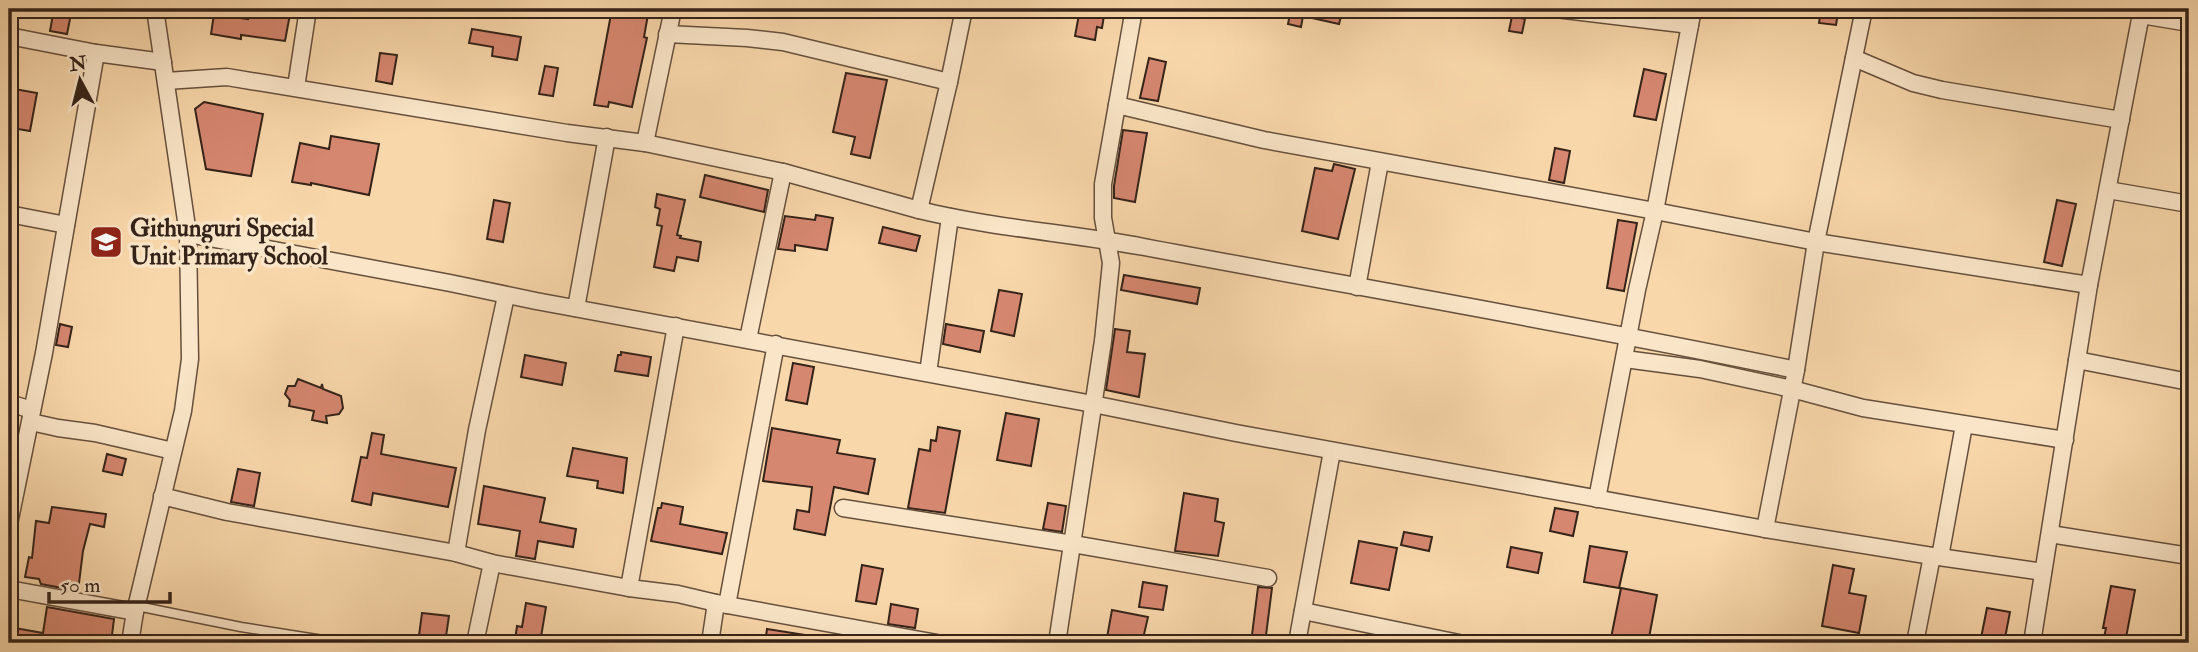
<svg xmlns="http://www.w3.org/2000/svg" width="2198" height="652" font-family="'IM FELL Double Pica',serif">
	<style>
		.building { fill: #d68770; stroke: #352319; stroke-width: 2 }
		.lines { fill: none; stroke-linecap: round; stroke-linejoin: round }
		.service-casing { stroke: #66503d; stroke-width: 11 }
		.minor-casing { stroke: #66503d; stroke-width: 19 }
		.service { stroke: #fae5c8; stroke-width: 8 }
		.minor { stroke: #fae5c8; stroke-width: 16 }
		.labels { text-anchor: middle; stroke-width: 7; stroke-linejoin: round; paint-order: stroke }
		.poi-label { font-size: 24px; font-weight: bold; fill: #352319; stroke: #fae5c8; text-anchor: start }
	</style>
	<rect width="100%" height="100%" fill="#f8d7aa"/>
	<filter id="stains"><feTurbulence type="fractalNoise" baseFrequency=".00286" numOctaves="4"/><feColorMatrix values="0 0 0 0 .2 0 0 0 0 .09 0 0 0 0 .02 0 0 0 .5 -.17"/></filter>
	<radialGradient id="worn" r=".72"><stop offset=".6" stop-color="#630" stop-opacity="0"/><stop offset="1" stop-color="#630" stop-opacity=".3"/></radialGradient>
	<g class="building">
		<polygon points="54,9 72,9 67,34 50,31"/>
		<polygon points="250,9 291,9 285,41 241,35 241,39 211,34 214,14 248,19"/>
		<polygon points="612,9 649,9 644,37 647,38 632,107 609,102 608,107 594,105"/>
		<polygon points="1080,9 1105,9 1102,28 1097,27 1095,40 1075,36"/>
		<polygon points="1291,9 1343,9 1339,24 1303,16 1301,27 1288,24"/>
		<polygon points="1821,10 1838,13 1836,25 1819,23"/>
		<polygon points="1512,16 1525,19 1522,33 1509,31"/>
		<polygon points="472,29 521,37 517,60 492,56 493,47 469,43"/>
		<polygon points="380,53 397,55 392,84 376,81"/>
		<polygon points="1149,58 1166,62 1158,101 1140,98"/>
		<polygon points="545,66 558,68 553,96 539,94"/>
		<polygon points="1644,69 1666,74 1656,120 1634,116"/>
		<polygon points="846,73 887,80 870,158 851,154 855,137 833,132"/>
		<polygon points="9,88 37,93 30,131 12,128 16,103 9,101"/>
		<polygon points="204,102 263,114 251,176 206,169 195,109"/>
		<polygon points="1123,130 1147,133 1135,202 1114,198 1114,186"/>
		<polygon points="331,136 379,144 369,195 311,183 311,185 292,182 300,143 329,149"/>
		<polygon points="1555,148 1570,151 1564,183 1549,180"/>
		<polygon points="1334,164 1355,169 1338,239 1302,231 1315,168 1332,171"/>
		<polygon points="705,175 768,190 764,212 700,197"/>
		<polygon points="657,194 685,200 677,235 681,236 680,238 701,242 698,261 677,257 674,271 654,267 662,226 657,225 660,209 655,207"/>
		<polygon points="494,200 510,203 503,242 487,239"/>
		<polygon points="2057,200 2076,204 2062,266 2044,262"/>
		<polygon points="816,215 833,218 827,250 795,245 795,251 778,249 785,216 815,220"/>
		<polygon points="1618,220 1637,223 1624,291 1607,288"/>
		<polygon points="883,227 920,236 916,251 879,243"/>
		<polygon points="1124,275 1200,288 1197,304 1121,290"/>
		<polygon points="999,290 1022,294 1014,336 991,331"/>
		<polygon points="60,324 72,327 68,347 56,345"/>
		<polygon points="946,324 984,331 980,352 943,344"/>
		<polygon points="1115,329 1130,331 1127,352 1145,354 1139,397 1106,390"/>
		<polygon points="621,352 651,357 648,376 615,371 618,355 621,355"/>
		<polygon points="525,355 566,363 562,385 521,377"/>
		<polygon points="793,363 814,367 807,404 786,400"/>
		<polygon points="298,379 321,388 322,384 323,389 341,396 343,408 339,414 326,416 327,423 312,420 314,411 289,406 290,400 285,394 288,386 295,386"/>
		<polygon points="1006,413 1039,419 1031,466 997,460"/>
		<polygon points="938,427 960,431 945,513 908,508 919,449 930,451 931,440 936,441"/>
		<polygon points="772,428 840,440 837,453 875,459 868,494 834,487 825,535 794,529 797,510 809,512 812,487 763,481"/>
		<polygon points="372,433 384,435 381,454 456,468 448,507 373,493 371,505 352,501 361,457 367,458"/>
		<polygon points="573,448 627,458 623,493 597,488 598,481 567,476"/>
		<polygon points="107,454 126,459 122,475 103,471"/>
		<polygon points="238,469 260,473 254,506 231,502"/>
		<polygon points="484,486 545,498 540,522 576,529 573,547 538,541 535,559 516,556 520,531 478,524"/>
		<polygon points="1184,493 1218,499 1215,521 1224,523 1218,556 1175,551"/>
		<polygon points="662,503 683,507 680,524 727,533 722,554 651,541 658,508 661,508"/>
		<polygon points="1048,503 1066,506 1062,532 1043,529"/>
		<polygon points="52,507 106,514 104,527 90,524 83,551 78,591 41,584 39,579 25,577 29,557 32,558 36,521 49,523"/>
		<polygon points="1555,508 1578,512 1573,536 1550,531"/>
		<polygon points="1404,532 1432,537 1429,551 1401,545"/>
		<polygon points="1359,541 1397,548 1389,590 1351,583"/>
		<polygon points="1590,546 1627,552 1619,588 1584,582"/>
		<polygon points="1511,547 1542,553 1538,573 1507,567"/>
		<polygon points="862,565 883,569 876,604 856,601"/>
		<polygon points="1833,565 1854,569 1849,593 1866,596 1859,633 1822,626"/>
		<polygon points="1143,582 1167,586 1163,610 1139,607"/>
		<polygon points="2111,586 2135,590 2125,643 2103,643 2106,628 2103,628"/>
		<polygon points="1258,587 1272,588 1265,643 1251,643"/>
		<polygon points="1621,588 1657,595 1648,643 1610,643"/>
		<polygon points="526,603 546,607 540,643 515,640 517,626 522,627"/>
		<polygon points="891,604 918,609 915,628 888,624"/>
		<polygon points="47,607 114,619 111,643 9,643 9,627 43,633"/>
		<polygon points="1987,608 2010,612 2004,643 1980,643"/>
		<polygon points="1112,610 1148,617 1142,643 1106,643"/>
		<polygon points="422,613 449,616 445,643 418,643"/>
		<polygon points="767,629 812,636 811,643 765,643"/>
	</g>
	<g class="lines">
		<defs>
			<polyline id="service" points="137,606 241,627 342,643"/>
			<g id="minor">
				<polyline points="1556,9 1690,25"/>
				<polyline points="1864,9 1816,242 1796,370 1765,529 1932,556 1915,643"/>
				<polyline points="2141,15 2189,23"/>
				<polyline points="667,34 747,38 783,42 949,82"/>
				<polyline points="9,36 96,53 163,62"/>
				<polyline points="1854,58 1913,83 1942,90 2121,120"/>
				<polyline points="166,81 227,77 567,133 645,143 783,172 919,210 949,82 964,9"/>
				<polyline points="296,87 308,9"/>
				<polyline points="1117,105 1264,140 1655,211 1816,242 2089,285"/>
				<polyline points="645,143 673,9"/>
				<polyline points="2108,190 2189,204"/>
				<path d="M919,210c74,18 151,23 225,37 218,41 436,78 652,123"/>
				<polyline points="9,214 66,225"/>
				<polyline points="188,234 450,283 536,301 1093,404 1236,433 1765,529"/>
				<polyline points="1357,287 1380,162"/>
				<polyline points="576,308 607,137"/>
				<polyline points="748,339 783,172"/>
				<polyline points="1625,359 1700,369 1792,389 1863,408 2065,440"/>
				<polyline points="2077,360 2189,382"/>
				<polyline points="928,373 950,217"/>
				<polyline points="9,403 32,410"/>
				<polyline points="31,422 58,428 95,433 173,451"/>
				<polyline points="162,496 227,512 456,553 492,563 629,588 678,594 716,603 937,643"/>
				<polyline points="1597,499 1637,290 1655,211 1693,9"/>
				<polyline points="843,508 1073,544 1268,578"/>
				<polyline points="9,524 44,353 96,53"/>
				<polyline points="2050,534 2189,556"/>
				<polyline points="456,553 477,430 506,296"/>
				<polyline points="1932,556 2043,572"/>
				<polyline points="1940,557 1964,425"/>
				<polyline points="629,588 676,326"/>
				<polyline points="9,589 135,612"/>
				<polyline points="727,605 776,344"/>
				<polyline points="1303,611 1459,643"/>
				<polyline points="130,643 135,612 183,411 190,359 188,234 155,9"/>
				<polyline points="475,643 492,563"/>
				<polyline points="710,643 716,603"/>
				<polyline points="1057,643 1103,341 1111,263 1103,218 1103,184 1134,9"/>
				<polyline points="1297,643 1332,451"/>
				<polyline points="2032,643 2089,285 2142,9"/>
			</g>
		</defs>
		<use href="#service" class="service-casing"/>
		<use href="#minor" class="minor-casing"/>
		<use href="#service" class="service"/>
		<use href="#minor" class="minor"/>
	</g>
	<defs>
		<symbol id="school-square" viewBox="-11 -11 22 22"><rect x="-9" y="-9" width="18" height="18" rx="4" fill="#8f2418" stroke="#fae5c8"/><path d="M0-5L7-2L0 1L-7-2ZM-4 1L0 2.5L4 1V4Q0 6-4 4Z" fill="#fff"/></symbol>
	</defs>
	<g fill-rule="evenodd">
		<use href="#school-square" x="87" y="223" width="38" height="38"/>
	</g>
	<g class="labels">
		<g class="poi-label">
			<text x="130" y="236">Githunguri Special<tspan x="130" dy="28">Unit Primary School</tspan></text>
		</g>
	</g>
	<rect width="2198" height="652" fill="none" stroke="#f8d7aa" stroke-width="35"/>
	<rect x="10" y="10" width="2177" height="631" fill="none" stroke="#352319" stroke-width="3.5"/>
	<rect x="18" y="18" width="2163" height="617" fill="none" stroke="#352319" stroke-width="2"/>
	<g transform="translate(80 80) rotate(353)" stroke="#fae5c8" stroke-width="5" paint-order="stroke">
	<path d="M0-5L12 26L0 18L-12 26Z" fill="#352319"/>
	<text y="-10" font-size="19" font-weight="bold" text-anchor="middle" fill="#352319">N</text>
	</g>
	<path d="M49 592v10h121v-10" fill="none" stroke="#352319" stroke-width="3.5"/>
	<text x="60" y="592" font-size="21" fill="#352319" stroke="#fae5c8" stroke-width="5" paint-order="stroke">50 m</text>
	<rect width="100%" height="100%" filter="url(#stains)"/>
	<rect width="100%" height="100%" fill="url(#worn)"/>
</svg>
